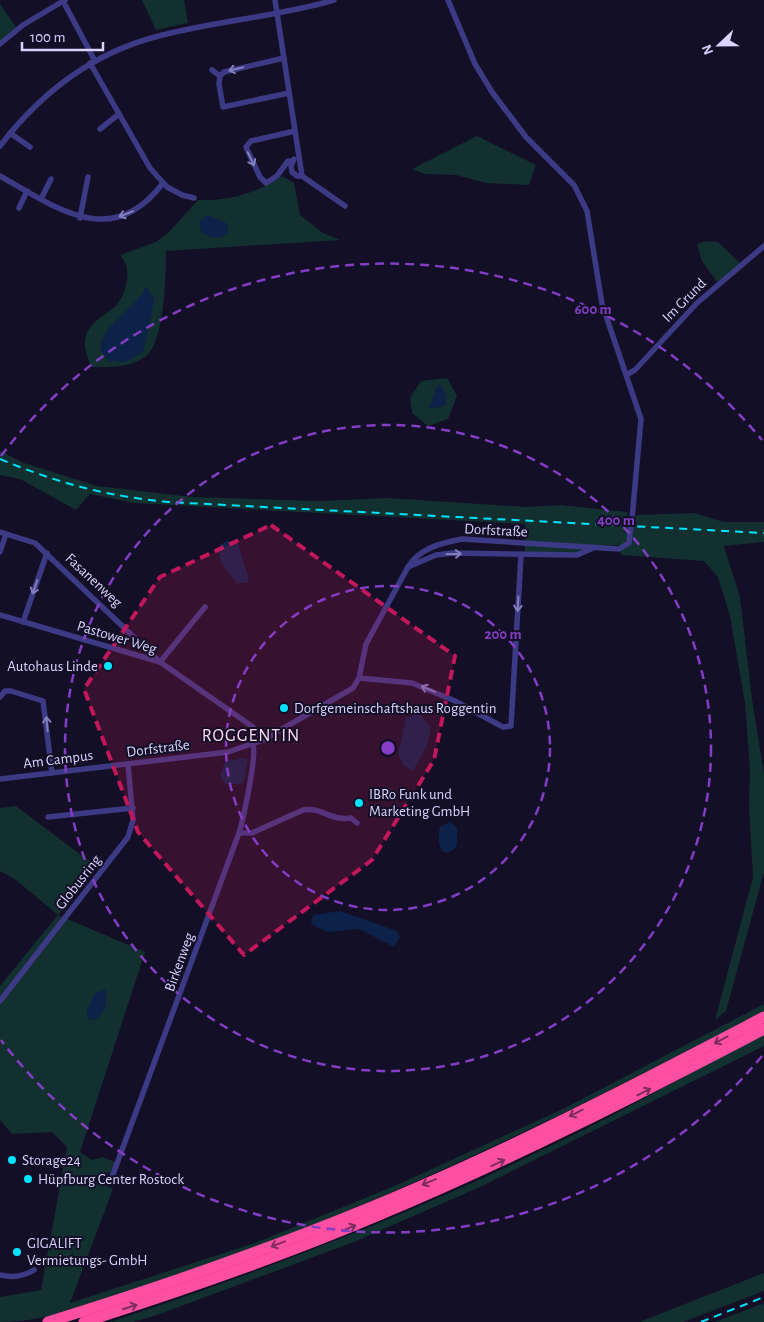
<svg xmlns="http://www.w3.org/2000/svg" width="764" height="1322" font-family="'Alegreya Sans',sans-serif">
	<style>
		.green { fill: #12302f }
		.water { fill: #0c2248 }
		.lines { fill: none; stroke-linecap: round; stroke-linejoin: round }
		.stream { stroke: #0c2248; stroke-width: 2 }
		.street { stroke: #3d3a85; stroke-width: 5.5 }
		.highway { stroke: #ff4fa3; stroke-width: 11 }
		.rail { stroke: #00e5ff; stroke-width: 2; stroke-dasharray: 8 6; stroke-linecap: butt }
		.street-bridge { stroke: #3d3a85; stroke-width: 5.5 }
		.oneway { stroke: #837fbc }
		.oneway2 { stroke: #7d2c5e }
		.marked { fill: #c2185b; fill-opacity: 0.2; stroke: #c2185b; stroke-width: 4; stroke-dasharray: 10 6; stroke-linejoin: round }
		.ring { fill: none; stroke: #843dc5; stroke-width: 2.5; stroke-dasharray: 9 6 }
		.poi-dot { fill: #00e5ff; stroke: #130f26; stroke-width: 2 }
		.labels { text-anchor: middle; stroke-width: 4; stroke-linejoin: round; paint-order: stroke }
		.street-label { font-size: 15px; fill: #d9d4ff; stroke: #130f26 }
		.poi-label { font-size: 15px; fill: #d9d4ff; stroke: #130f26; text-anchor: start }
		.quarter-label { font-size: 18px; letter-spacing: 1px; fill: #ffd6f0; stroke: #130f26 }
		.centre { fill: #843dc5; stroke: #130f26; stroke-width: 2.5 }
		.ring-label { font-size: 15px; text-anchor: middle; font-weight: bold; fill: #843dc5; stroke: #130f26; stroke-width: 4; stroke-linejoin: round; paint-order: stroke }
	</style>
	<rect width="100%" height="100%" fill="#130f26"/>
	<g class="green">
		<polygon points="142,0 184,0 188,23 156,30"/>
		<polygon points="0,4 16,27 1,41 0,40"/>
		<polygon points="477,136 536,165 529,185 486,183 456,175 424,174 412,169"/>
		<path d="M282,176l12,7 6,32 23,18 17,7 -174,11c0,24 -1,91 -21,106 -16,11 -34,10 -53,10 -11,-21 -10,-36 9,-50 5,-4 12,-8 16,-12 10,-15 16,-36 3,-50l36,-13 13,-10 29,-32c30,1 59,-7 84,-24z"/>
		<polygon points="706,241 718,242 741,264 717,282 702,261 697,244"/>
		<polygon points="447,378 457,396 448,419 428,426 412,413 410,398 421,381"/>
		<polygon points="0,451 24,463 97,486 192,497 319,501 388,498 526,507 561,505 627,512 629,519 634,519 637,515 694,513 724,522 764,522 764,542 724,546 740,597 752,699 764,774 764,872 726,1011 715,1020 753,877 749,805 750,770 745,703 730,616 718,577 704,561 621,555 620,545 585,546 584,552 578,554 525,554 525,524 134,503 90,494 76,510 20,479 0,475"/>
		<path d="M16,806l81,61 -39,48 87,37 -65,200 12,8 10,-3 13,5 -4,10 -16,4 -2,4 20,9 -43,114 185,-60 142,-58 166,-76 201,-105v7c-197,103 -396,202 -608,271 -50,16 -103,40 -156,40v-25l41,-7 26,-143 -15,-15 -40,2 -12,-14v-134l58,-71 -42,-35 -16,-9v-63z"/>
		<path d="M764,1034v12l-284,141 -126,55 -197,73 -24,7h-23c154,-51 307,-110 453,-182 68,-33 134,-71 201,-106z"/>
		<polygon points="764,1273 764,1291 683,1322 639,1322"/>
		<polygon points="764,1303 764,1322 715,1322"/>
	</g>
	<g class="water">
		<path d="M207,215l21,9v9c-10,7 -18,5 -27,-2l-2,-9z"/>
		<path d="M146,287l7,10 1,6 -11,49 -17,10 -18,-1 -8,-12c4,-27 34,-39 46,-62z"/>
		<path d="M440,385c6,8 8,12 4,21l-15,3 7,-21z"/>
		<path d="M226,541h7l5,3 11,34 -2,5h-10c-10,-12 -21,-22 -17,-38z"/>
		<polygon points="419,713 431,727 428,743 413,771 403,765 398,754 406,718"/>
		<polygon points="244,758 248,760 244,781 241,784 225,784 220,775 225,761"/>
		<path d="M449,822l8,5v18l-4,5 -6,3 -5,-2c-4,-8 -4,-16 -2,-24z"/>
		<polygon points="340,911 397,931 400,937 394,947 359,929 327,932 311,924 313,915"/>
		<path d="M106,989c0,13 1,26 -13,31l-6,-2v-7l7,-17z"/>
	</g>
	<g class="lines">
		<polyline class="stream" points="764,1304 764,1305"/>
		<g class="street">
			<polyline points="275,0 302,176 345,206"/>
			<polyline points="448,0 475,64 492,92 526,137 574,185 587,211 602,304 641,419 632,519"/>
			<polyline points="63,1 95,61"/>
			<polyline points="0,44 23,25 65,0"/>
			<polyline points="284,58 224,72 220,76 219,84 223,107 289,93"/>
			<polyline points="90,63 150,168 167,187 182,195 194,198"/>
			<polyline points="212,70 220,76"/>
			<polyline points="100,129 119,114"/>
			<polyline points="10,133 30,147"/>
			<path d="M0,146c40,-52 91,-92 155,-109 59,-16 121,-20 179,-37"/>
			<polyline points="294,159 291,166 292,172 297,176 302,176"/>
			<polyline points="293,161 288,161 277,176 266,183 260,177 246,147 251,141 295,131"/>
			<path d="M0,176c57,32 112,75 163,7"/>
			<polyline points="41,199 51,179"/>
			<polyline points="19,208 27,191"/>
			<polyline points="80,218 88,177"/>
			<polyline points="626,375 635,370 697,303 764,246"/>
			<polyline points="0,532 35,543 160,662 205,607"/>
			<polyline points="0,552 6,534"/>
			<polyline points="408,567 436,555 452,553 577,555 593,548"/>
			<polyline points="0,615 160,662 253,727 263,740"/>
			<polyline points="23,622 47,553"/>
			<polyline points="359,678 412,683 455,701 503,727 511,726 521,555"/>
			<polyline points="0,697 5,691 11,691 43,701 52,773"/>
			<path d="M0,779l228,-27 35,-12 90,-52 6,-10 7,-34 42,-77c12,-19 33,-24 54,-28l157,10 10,-6 1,-9"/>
			<polyline points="48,817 133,808"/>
			<path d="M239,833h13l51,-23c21,-3 25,11 48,8l6,5"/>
			<polyline points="0,1001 128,837 133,820 128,764"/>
			<path d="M106,1179l6,-2 127,-344c4,-13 18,-77 14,-88"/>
			<path d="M0,1275c13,3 23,2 34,-5"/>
		</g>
		<g class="highway">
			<path d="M48,1322c142,-44 283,-94 418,-156 101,-46 200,-98 298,-149"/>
			<path d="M84,1322c100,-32 199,-66 295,-107 132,-55 259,-120 385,-186"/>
		</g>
		<g class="rail">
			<path d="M0,459c57,24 106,37 168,43l596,31"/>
			<polyline points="701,1322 764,1297"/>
		</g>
		<polyline class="street-bridge" points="630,534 632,519"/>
	</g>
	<defs><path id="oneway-shaft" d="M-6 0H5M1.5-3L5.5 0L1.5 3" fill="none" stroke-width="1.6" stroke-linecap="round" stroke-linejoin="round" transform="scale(1.25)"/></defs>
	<g class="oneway">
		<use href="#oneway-shaft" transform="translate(236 69) rotate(167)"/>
		<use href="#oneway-shaft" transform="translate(251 159) rotate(64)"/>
		<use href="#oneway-shaft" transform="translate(126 214) rotate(158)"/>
		<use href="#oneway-shaft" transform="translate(454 554) rotate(-2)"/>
		<use href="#oneway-shaft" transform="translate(35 587) rotate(109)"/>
		<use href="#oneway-shaft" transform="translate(518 604) rotate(93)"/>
		<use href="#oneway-shaft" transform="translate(428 689) rotate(-157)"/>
		<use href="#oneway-shaft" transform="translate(47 724) rotate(-95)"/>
	</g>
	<g class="oneway2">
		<use href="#oneway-shaft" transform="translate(721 1040) rotate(152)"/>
		<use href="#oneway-shaft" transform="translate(644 1092) rotate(-27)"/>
		<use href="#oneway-shaft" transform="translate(576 1113) rotate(153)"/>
		<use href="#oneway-shaft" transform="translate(498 1163) rotate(-25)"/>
		<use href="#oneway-shaft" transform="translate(429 1182) rotate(157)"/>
		<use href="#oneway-shaft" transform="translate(349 1228) rotate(-22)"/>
		<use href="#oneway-shaft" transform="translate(278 1244) rotate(159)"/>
		<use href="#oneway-shaft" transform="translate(130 1307) rotate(-18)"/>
	</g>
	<path class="marked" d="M271,525l184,131 -21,104 -62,100 -128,95 -106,-123 -54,-143 76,-112z"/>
	<g class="ring">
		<circle cx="388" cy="748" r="162"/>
		<circle cx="388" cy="748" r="323"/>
		<path d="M762 1056A485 485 0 0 1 1 1040M1 456A485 485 0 0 1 762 440"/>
	</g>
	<g class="poi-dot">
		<circle cx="108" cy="666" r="5"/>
		<circle cx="284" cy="708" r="5"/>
		<circle cx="359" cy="803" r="5"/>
		<circle cx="12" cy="1160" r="5"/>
		<circle cx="28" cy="1179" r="5"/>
		<circle cx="17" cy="1252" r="5"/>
	</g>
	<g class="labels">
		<g class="street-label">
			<text transform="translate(684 300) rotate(-45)" y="5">Im Grund</text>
			<text transform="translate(496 530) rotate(3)" y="5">Dorfstraße</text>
			<text transform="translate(94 580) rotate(43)" y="5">Fasanenweg</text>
			<text transform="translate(117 637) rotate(17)" y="5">Pastower Weg</text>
			<text transform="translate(158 748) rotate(-7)" y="5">Dorfstraße</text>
			<text transform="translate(58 759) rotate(-7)" y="5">Am Campus</text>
			<text transform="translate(78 882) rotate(-52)" y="5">Globusring</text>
			<text transform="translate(179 962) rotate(-70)" y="5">Birkenweg</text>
		</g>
		<g class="poi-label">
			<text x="98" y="671" text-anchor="end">Autohaus Linde</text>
			<text x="294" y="713">Dorfgemeinschaftshaus Roggentin</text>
			<text x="369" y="799">IBRo Funk und<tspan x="369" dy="17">Marketing GmbH</tspan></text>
			<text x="22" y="1165">Storage24</text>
			<text x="38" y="1184">Hüpfburg Center Rostock</text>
			<text x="27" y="1248">GIGALIFT<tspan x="27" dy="17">Vermietungs- GmbH</tspan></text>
		</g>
		<g class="quarter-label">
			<text x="251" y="741">ROGGENTIN</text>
		</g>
	</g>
	<circle cx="388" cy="748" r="8" class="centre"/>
	<g class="ring-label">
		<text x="593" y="314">600 m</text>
		<text x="616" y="525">400 m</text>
		<text x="503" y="639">200 m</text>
	</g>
	<g transform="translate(719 45) rotate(248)" stroke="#130f26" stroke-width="4" paint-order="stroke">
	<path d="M0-4L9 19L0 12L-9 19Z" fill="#d9d4ff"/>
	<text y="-8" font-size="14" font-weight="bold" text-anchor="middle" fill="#d9d4ff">N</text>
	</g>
	<path d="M22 42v8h81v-8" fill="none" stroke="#d9d4ff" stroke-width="2.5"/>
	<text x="30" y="42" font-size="15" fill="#d9d4ff" stroke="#130f26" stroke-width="4" paint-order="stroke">100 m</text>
</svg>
